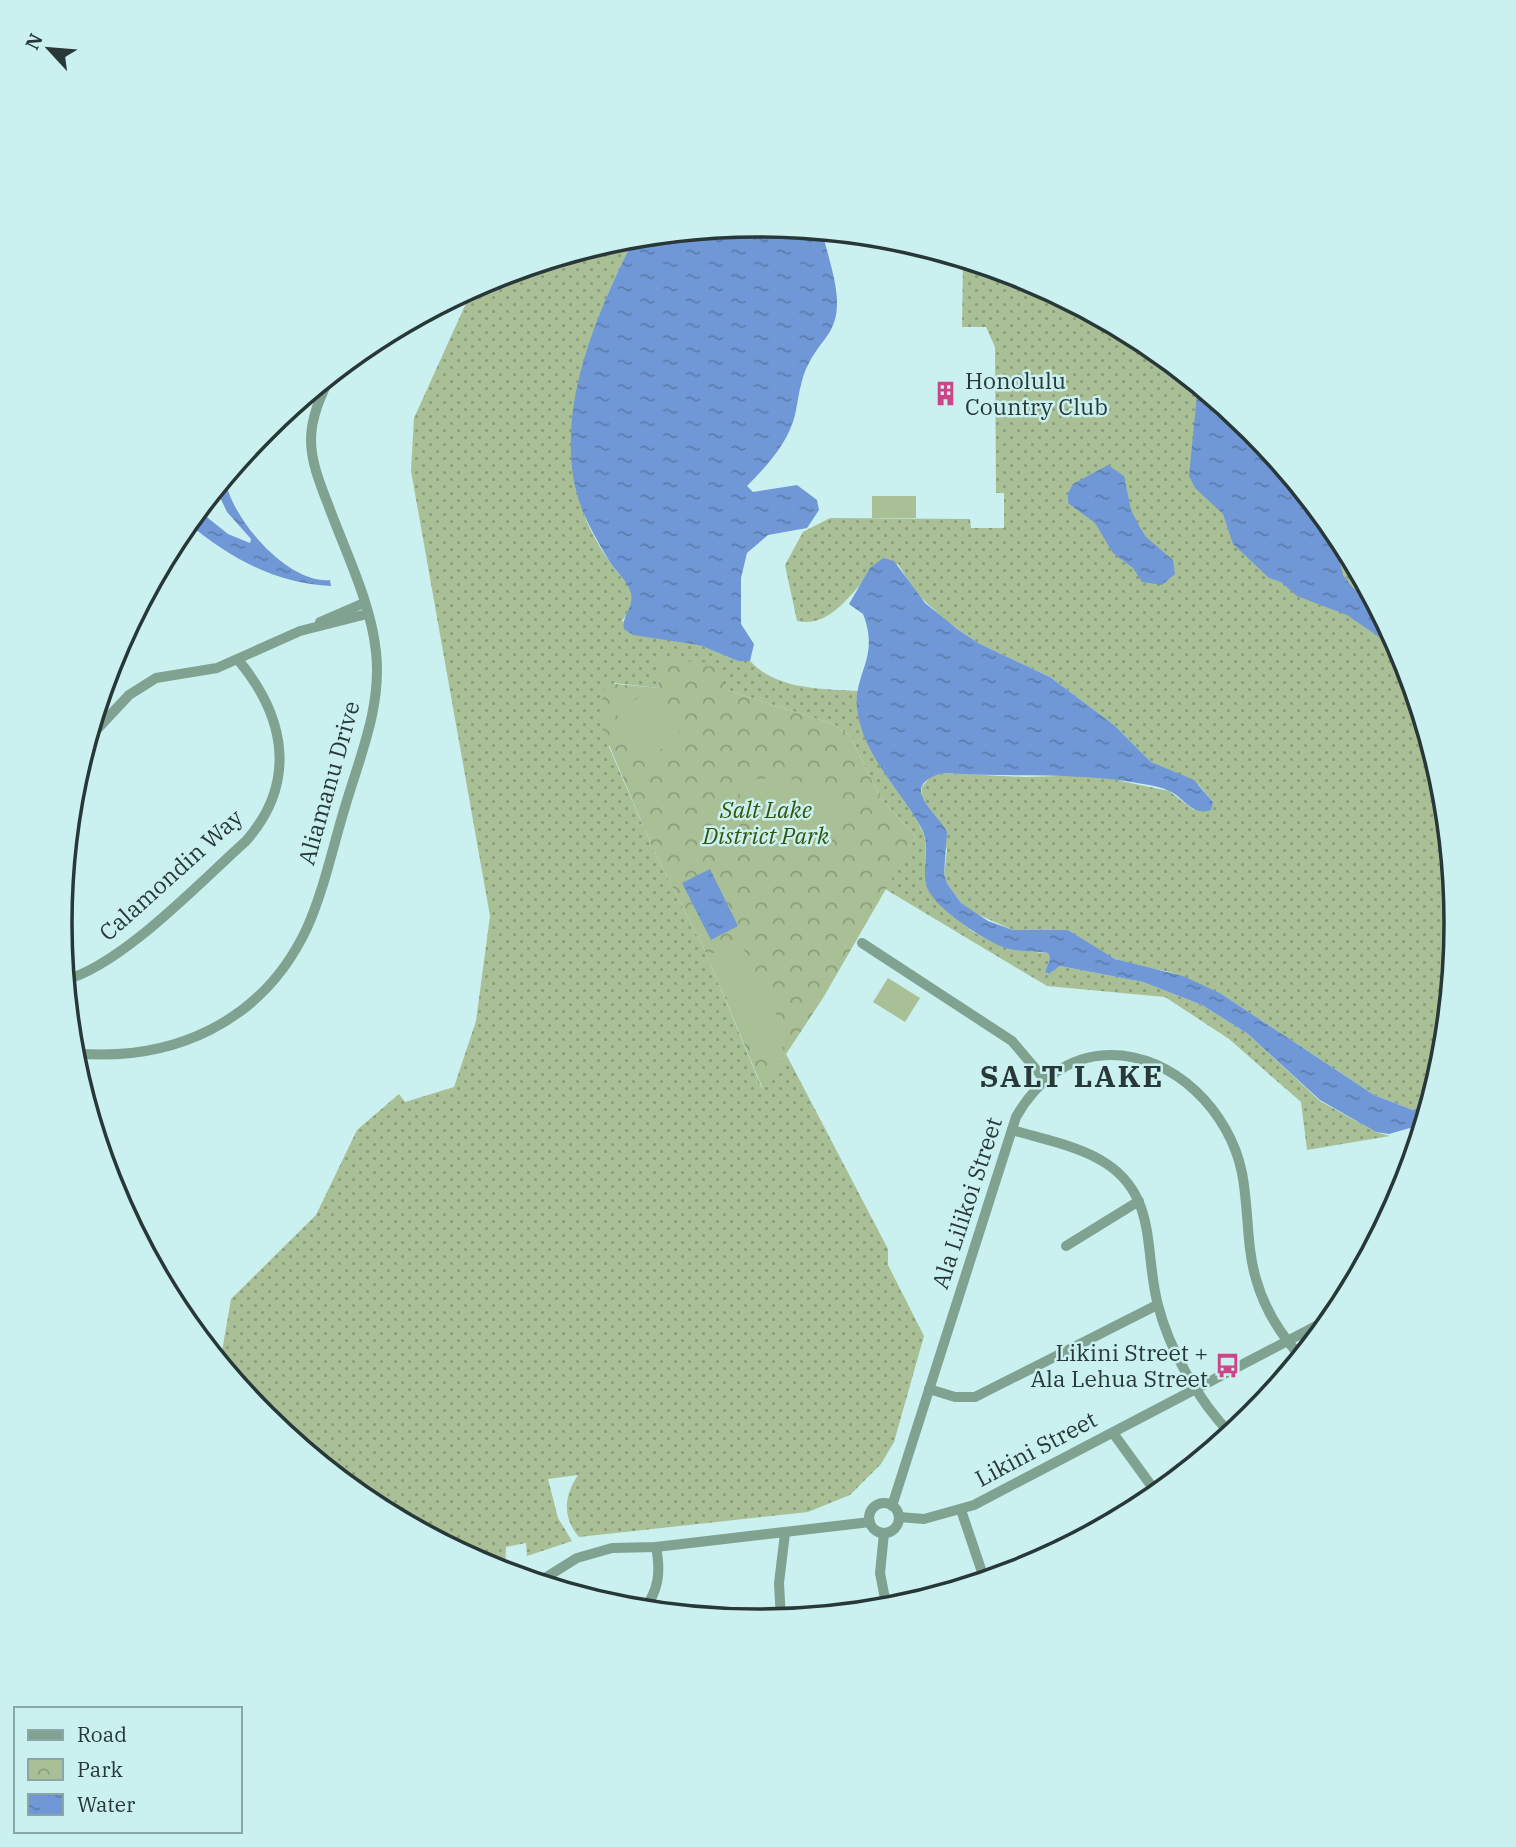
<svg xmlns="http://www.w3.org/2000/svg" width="1516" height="1847" font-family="'IBM Plex Serif',serif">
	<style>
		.grass { fill: url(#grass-dots) }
		.park { fill: url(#park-crowns) }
		.pitch { fill: #a9c097 }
		.water { fill: url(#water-ripples) }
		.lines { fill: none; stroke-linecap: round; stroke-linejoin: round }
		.minor { stroke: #7fa291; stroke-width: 10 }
		.labels { text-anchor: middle; stroke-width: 5; stroke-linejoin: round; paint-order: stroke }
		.poi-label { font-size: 23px; fill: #283838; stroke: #caf1f0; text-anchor: start }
		.street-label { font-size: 23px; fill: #283838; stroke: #caf1f0 }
		.park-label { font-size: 23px; font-style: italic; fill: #33550b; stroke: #caf1f0 }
		.district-label { font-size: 30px; font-weight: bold; letter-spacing: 2px; fill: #283838; stroke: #caf1f0 }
		.rim { fill: none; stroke: #283838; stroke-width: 3.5 }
	</style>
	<defs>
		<pattern id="grass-dots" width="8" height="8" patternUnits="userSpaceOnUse" patternTransform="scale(1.75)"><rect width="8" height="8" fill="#a9c097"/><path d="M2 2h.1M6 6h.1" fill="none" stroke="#8a9d7c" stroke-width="1.8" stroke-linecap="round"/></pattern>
		<pattern id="park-crowns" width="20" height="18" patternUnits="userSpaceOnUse" patternTransform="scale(1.75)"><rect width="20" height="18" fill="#a9c097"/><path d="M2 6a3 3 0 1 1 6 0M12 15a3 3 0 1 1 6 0" fill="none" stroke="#8a9d7c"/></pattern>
		<pattern id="water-ripples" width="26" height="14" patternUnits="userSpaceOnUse" patternTransform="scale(1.75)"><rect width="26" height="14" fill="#7098d6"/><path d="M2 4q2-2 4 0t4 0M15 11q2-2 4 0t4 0" fill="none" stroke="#5c7daf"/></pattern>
	</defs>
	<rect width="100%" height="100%" fill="#caf1f0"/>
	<g class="grass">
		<path d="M635,237c-42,83 -81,179 -53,271 5,18 17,38 27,53 6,10 18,20 22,30 4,11 -3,21 -9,30l77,24 39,16h12c27,29 71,28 109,30 -9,51 43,98 63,139 6,12 3,24 3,37 1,11 18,37 26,46 26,28 61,38 97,40l2,5 -5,14 4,2 11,-8 83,16 59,23 46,29 72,67 56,31 14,4 -83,14 -6,-48 -72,-63 -64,-42 -118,-11 -162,-97 31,-52 -35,-38 -31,-63 -17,-12 -106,-34 -66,-31 -3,29 -44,-5 -5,64 44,102 51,100 58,139 24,-34 102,195v16l36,71 -30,106 -13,22 -31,31 -42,17 -229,25c-17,-20 -15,-41 -1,-62l-30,4 10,39 14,23 -45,15 -1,-13 -20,4 -1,26 -15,-4 -120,-65 -106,-87 -44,-54 11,-64 85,-84 41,-85 42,-36 6,8 49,-15 22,-66 14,-105 -79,-445 3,-53 59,-130 18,-10z"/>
		<path d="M963,259l63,19 120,65 106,87 87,106 64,121 40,131 13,136 -13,136 -13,44 -17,6 -39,-15 -154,-102 -50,-21 -42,-8 -26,-11 -34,-23h-55l-41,-18 -11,-9 -14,-20 -3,-9 3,-24 -14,-36 -11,-16v-11l8,-10 13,-4 82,4 67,-2 77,16 25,19 19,-8 -14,-17 -48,-23 -37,-37 -64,-48 -72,-34 -33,-23 -29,-27 -18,-29c-11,6 -27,11 -36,19 -18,19 -35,44 -65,38l-12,-56 18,-33 27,-14 140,1 1,9h33v-35h-8l-1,-146 -9,-20h-24z"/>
	</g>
	<polygon class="park" points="660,659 713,663 727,690 833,724 850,736 881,799 916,837 823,998 763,1089 704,949 653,849 598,719 606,683 658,688"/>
	<g class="pitch">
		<rect x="872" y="496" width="44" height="22"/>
		<polygon points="658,688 682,739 639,760 617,715 618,708"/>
		<path d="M785,778c27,5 46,18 58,43l-69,33 -8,-2 -30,-66 18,-7z"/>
		<polygon points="739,940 781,1024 776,1027 785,1046 757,1060 707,956"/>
		<polygon points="888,978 920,998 905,1022 873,1002"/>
	</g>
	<g class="water">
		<path d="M758,225l64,6c5,22 14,47 15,69 1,33 -16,39 -28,63 -9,16 -10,34 -14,52 -7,28 -28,51 -48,71l6,6 44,-7 20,15 2,10 -12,18 -39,7 -21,18 -6,25v46l13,20 -4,17h-12l-39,-16 -66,-10 -9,-6c-3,-13 10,-21 7,-35 -2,-12 -17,-24 -23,-35 -9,-15 -18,-31 -25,-47 -35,-89 12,-196 52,-275z"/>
		<polygon points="1198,385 1252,430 1273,455 1279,474 1297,499 1322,515 1330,525 1343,575 1353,588 1374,601 1401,652 1347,615 1297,596 1281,582 1269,578 1233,544 1223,514 1195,488 1189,476"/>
		<polygon points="1108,465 1124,476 1131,510 1139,526 1146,537 1173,560 1175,574 1162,585 1142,582 1133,568 1113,553 1095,523 1068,503 1068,493 1073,484"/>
		<path d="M225,478c5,39 62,106 105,102l1,6c-55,-2 -103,-29 -143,-63l10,-13 30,24 22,9 1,-4 -24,-27 -10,-21z"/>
		<path d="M883,558l11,3 31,42 31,25 22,15 72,34 64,48 37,37 43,18 19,22 -2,8c-19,7 -27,-13 -42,-19 -8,-4 -18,-6 -26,-7 -67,-13 -133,-6 -200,-11 -46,13 -7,38 4,59l-3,42 3,9 14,20 27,18 25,9h55l47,29 68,17 37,17 154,102 39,15 17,-6 -6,20 -35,10 -13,-2 -56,-32 -72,-66 -46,-29 -59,-23 -83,-16 -11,8 -4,-2 5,-14 -2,-5c-14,-2 -28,-1 -42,-5 -20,-6 -73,-41 -79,-61 -6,-19 4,-40 -5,-58 -21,-39 -61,-75 -65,-122 -3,-34 23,-50 6,-93l-14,-10 21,-36z"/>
		<polygon points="710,869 738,926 711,940 682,883"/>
	</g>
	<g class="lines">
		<g class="minor">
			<polyline points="320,622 364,603"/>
			<polyline points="87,740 129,695 156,678 217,668 300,631 367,614"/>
			<polyline points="862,943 1012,1041 1045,1080"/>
			<path d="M65,980c57,-15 135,-98 181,-139 51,-58 40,-123 -7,-180"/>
			<path d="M72,1053c101,10 191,-31 235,-125 17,-38 26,-82 38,-121 15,-51 37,-101 31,-155 -5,-49 -30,-99 -47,-145 -8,-21 -18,-44 -18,-67 0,-23 10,-45 20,-65"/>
			<path d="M1012,1130c30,9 69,16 95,34 51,34 37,90 51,141 11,44 41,97 73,129"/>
			<polyline points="1066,1246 1139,1201"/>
			<polyline points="1310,1346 1315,1334 1321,1327"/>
			<polyline points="929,1389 955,1397 975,1397 1157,1305"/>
			<polyline points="1113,1433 1158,1495"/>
			<circle cx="884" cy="1518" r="15"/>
			<path d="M892,1506l124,-389c20,-35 51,-61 93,-62 65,-1 121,57 133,118 7,36 4,72 14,106 8,29 25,56 45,78"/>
			<polyline points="961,1510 985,1581"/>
			<polyline points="899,1517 924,1519 974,1505 1335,1316"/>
			<polyline points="884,1533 880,1573 887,1609"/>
			<polyline points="537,1583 577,1558 612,1548 656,1547 870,1522"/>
			<path d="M643,1611c16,-21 18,-39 13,-64"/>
			<polyline points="781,1620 779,1583 785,1533"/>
		</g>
	</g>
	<defs>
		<symbol id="building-bare" viewBox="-9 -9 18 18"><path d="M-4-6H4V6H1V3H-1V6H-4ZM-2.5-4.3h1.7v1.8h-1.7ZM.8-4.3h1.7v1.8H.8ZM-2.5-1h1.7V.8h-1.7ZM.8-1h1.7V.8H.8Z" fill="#cb4587" stroke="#caf1f0" stroke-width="2.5" paint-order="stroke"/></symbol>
		<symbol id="bus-bare" viewBox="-9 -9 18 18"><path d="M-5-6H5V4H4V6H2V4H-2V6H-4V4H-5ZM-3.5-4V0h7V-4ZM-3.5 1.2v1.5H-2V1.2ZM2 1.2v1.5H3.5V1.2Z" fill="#cb4587" stroke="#caf1f0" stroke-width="2.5" paint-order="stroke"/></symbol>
	</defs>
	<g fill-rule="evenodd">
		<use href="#building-bare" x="928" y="376" width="35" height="35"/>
		<use href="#bus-bare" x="1210" y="1348" width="35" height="35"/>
	</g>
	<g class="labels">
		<g class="poi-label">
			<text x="965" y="389">Honolulu<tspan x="965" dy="26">Country Club</tspan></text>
			<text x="1208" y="1361" text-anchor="end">Likini Street +<tspan x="1208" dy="26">Ala Lehua Street</tspan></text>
		</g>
		<g class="street-label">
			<text transform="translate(329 783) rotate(-74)" y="8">Aliamanu Drive</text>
			<text transform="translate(171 875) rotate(-42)" y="8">Calamondin Way</text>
			<text transform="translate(967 1203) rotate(-72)" y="8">Ala Lilikoi Street</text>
			<text transform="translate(1036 1449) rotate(-28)" y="8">Likini Street</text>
		</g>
		<g class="park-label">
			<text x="766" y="818">Salt Lake<tspan x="766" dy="26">District Park</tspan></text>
		</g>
		<g class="district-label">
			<text x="1072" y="1087">SALT LAKE</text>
		</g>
	</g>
	<path d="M0 0H1516V1847H0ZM72 923a686 686 0 1 1 1372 0a686 686 0 1 1-1372 0Z" fill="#caf1f0" fill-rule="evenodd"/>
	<path class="rim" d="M72 923a686 686 0 1 1 1372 0a686 686 0 1 1-1372 0Z"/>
	<rect x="14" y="1707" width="228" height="126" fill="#caf1f0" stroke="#89a7a6" stroke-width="2"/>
	<rect x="28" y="1730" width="35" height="10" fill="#7fa291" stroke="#89a7a6" stroke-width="2"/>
	<text x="77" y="1742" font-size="21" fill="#283838">Road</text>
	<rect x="28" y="1759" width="35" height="21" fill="url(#park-crowns)" stroke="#89a7a6" stroke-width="2"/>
	<text x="77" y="1777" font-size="21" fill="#283838">Park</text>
	<rect x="28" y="1794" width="35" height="21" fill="url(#water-ripples)" stroke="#89a7a6" stroke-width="2"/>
	<text x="77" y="1812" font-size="21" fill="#283838">Water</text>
	<g transform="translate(49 49) rotate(296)" stroke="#caf1f0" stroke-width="5" paint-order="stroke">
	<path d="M0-5L12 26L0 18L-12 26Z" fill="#283838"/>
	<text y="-10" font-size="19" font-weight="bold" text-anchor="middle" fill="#283838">N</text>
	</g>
</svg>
